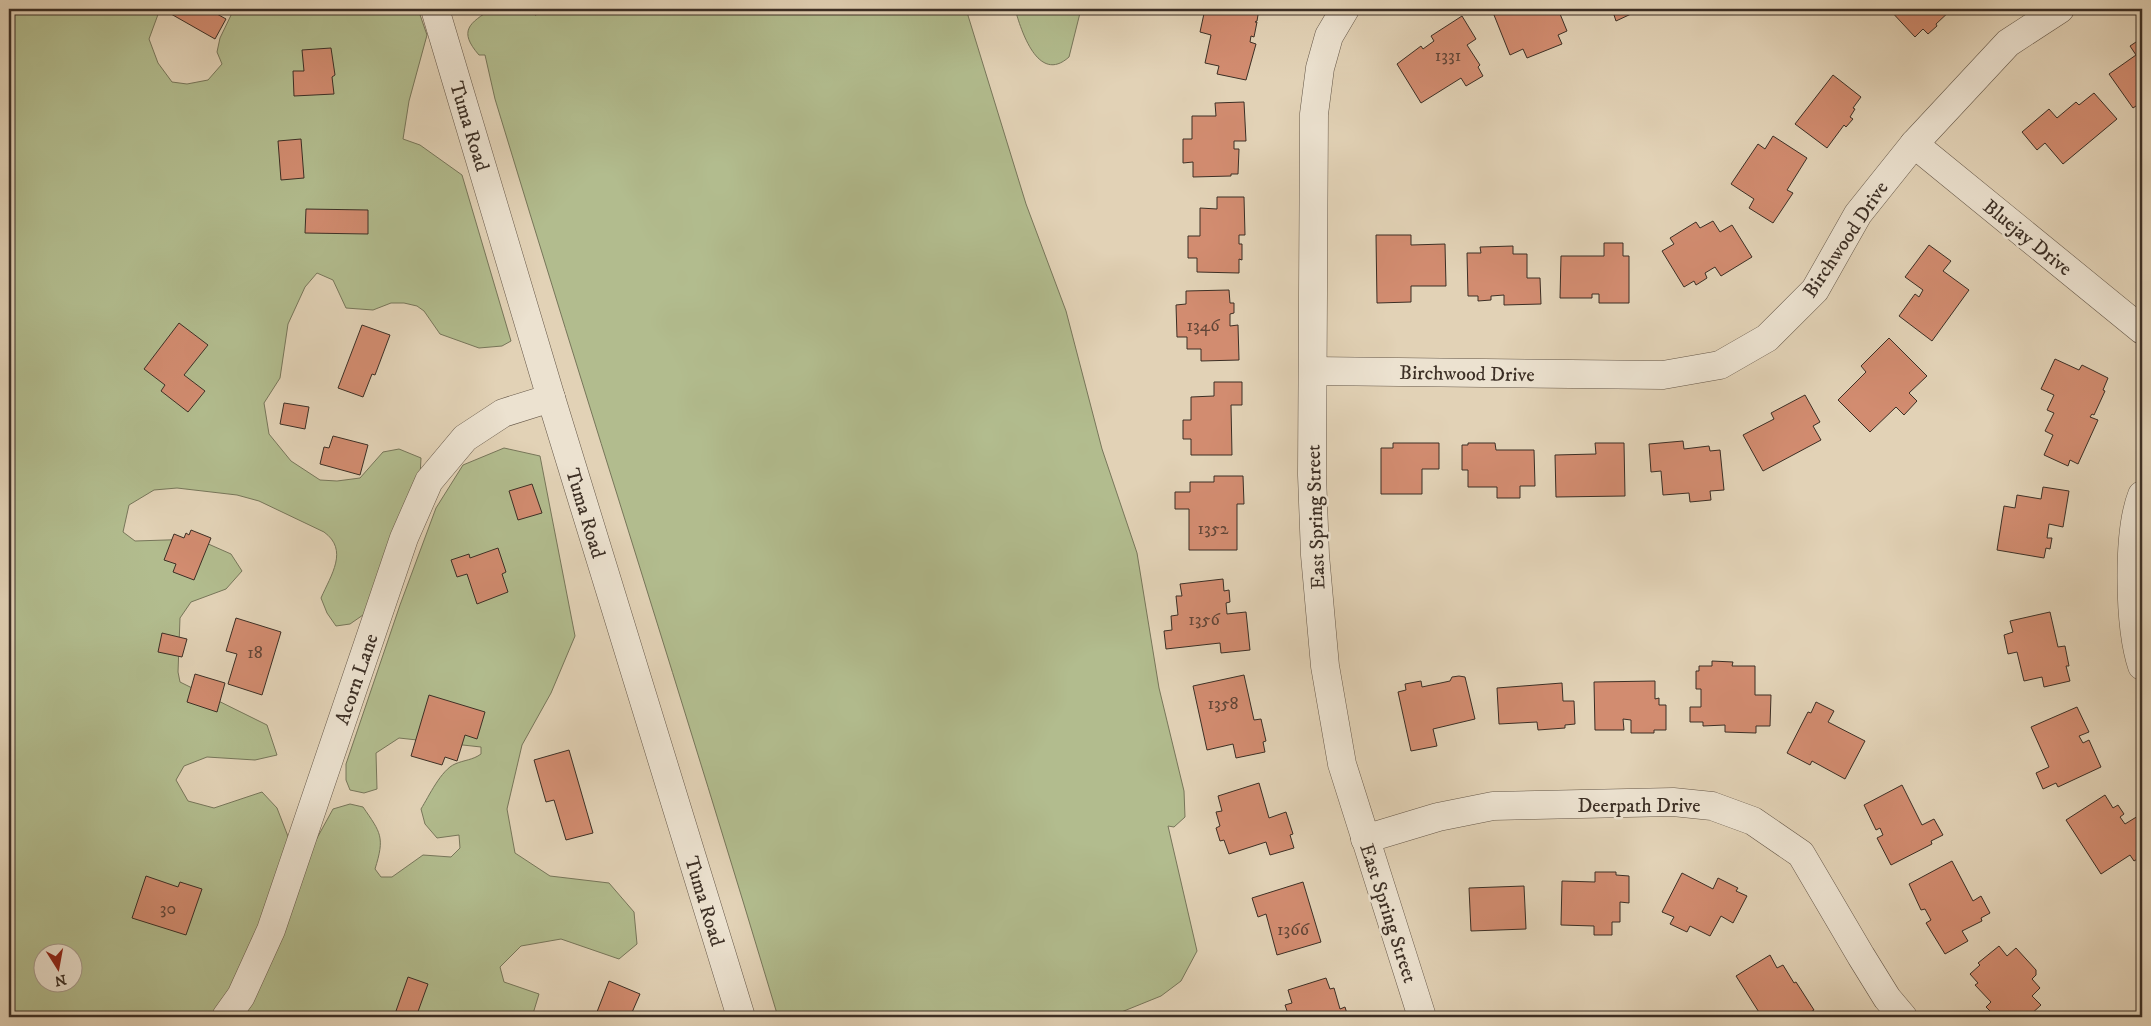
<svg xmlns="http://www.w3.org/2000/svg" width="2151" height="1026" font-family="'IM FELL DW Pica',serif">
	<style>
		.green { fill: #b2bc8e; stroke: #77765a; fill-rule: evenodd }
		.building { fill: #d28c70; stroke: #3c2f25 }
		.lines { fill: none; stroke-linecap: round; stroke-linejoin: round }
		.street-casing { stroke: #665849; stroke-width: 29 }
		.street { stroke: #ece2d0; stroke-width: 28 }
		.labels { text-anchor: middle; stroke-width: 5; stroke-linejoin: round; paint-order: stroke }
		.number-label { font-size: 18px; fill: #624638 }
		.street-label { font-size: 20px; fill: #3c2f25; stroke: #ece2d0 }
	</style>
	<rect width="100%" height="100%" fill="#e2d2b6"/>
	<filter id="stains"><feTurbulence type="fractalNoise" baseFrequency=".004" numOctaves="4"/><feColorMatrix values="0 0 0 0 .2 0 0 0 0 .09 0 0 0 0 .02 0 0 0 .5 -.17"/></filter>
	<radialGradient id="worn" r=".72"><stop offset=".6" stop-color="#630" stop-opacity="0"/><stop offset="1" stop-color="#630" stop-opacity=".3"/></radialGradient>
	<g class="green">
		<path d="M9,9h151l-11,30 9,24 14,19 15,2 21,-4 14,-16 -5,-12 3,-14 14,-29h184l9,26 -18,66 -6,38 17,6 42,30 49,166 -9,5 -23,2 -39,-14 -16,-23 -7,-5 -13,-3h-13l-18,7 -27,-2 -13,-28 -16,-7 -12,14 -17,37 -8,54 -16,25 5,31 22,27 29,19 17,1 23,-3 23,-26 16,-3 22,9 -1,19 -44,129 -26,18 -14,2 -9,-13 -6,-15c10,-23 28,-48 3,-66l-65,-31 -22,-6 -60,-7 -23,2 -25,15 -6,27 12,9 62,-2 34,15 11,17 -16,18 -35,13 -11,16 -2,54 2,10 87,43 10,30 -22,5 -48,-3 -23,9 -8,14 12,21 26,7 48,-16 15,16 12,31 -41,125 -29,53h-210zM42,954h30v30h-30z"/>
		<path d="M492,9h474l60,195 40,107 36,138 35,104 22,135 25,103 1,26 -11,10 -6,-1 29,125 -16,30 -20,15 -52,21h-331c-92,-307 -190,-611 -283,-918l-10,-44h-6c-21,-24 -10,-32 13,-46z"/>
		<path d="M1015,9h66l-12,48c-31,28 -48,-27 -54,-48z"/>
		<path d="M504,448l36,8 35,180 -24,57 -29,52 -15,64 8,44 35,23 59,7 25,29 3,32 -18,15 -58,-20 -40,7 -21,21 4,15 35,12 -7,23h-298l66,-148 33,-60 17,-5 13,3c18,26 22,30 12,62l6,8h11l31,-22 28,2 9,-9 -1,-13 -22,3 -12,-14 -4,-15c8,-13 20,-39 34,-45 9,-4 18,-4 26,-10v-7l-82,-9 -23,15 1,36 -13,4 -14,-3 -4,-10v-16l54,-159 36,-97 27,-43z"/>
	</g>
	<g class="building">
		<polygon points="165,9 208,9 226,19 215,39 164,10"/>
		<polygon points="534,9 555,9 535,15"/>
		<polygon points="1205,9 1213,11 1214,9 1257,10 1258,15 1257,21 1255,22 1257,22 1254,37 1251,36 1250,42 1256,44 1246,80 1217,74 1219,66 1205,63 1211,35 1200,32"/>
		<polygon points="1494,9 1558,9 1567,31 1558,35 1562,44 1527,58 1523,49 1510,55 1492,10"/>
		<polygon points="1602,9 1629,9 1631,14 1616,21 1612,9 1605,12"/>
		<polygon points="1889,9 1952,9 1936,24 1937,26 1928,34 1923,29 1915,37"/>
		<polygon points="1462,16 1476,39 1467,45 1480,65 1478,67 1483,76 1466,86 1461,78 1421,103 1397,64 1421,46 1423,49 1434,41 1431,36"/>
		<polygon points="2142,38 2142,102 2133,108 2109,74 2136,55 2130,46"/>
		<polygon points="331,48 335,75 332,77 334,94 294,96 293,71 304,71 302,50"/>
		<polygon points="1833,75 1861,97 1853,108 1855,109 1850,117 1853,119 1846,127 1844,125 1827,148 1795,124"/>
		<polygon points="2094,93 2117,119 2063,164 2045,143 2037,150 2022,132 2049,109 2057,118 2076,102 2079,105"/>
		<polygon points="1244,102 1246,141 1234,141 1234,149 1239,149 1238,174 1231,174 1231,176 1193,177 1193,162 1183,163 1183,139 1192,139 1192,116 1216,116 1215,103"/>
		<polygon points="1773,136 1807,158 1787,190 1793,193 1773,223 1749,208 1754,199 1731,184 1758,144 1765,149"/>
		<polygon points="301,139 304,178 281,180 278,141"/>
		<polygon points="1217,197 1244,197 1245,235 1239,235 1239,244 1242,244 1242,260 1239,259 1239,273 1197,272 1197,258 1188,258 1188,236 1200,236 1200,208 1217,209"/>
		<polygon points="306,209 368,210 368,234 305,233"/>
		<polygon points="1713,221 1720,232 1732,225 1752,257 1721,276 1715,267 1705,273 1707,278 1704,280 1696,285 1694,281 1684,287 1662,251 1674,244 1670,238 1696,222 1700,228"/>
		<polygon points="1376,235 1411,235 1411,245 1445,244 1446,286 1411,286 1411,302 1377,303"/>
		<polygon points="1604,243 1623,243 1623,256 1629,256 1629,303 1599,303 1599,294 1592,294 1592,298 1560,298 1561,256 1604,256"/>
		<polygon points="1929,245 1951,261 1943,271 1969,290 1932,341 1899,316 1915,294 1919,297 1923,290 1905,277"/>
		<polygon points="1513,246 1513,254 1527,254 1527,278 1540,278 1541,304 1504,305 1504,295 1491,296 1491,300 1478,301 1478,296 1468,296 1467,253 1481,253 1480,247"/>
		<polygon points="1229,290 1230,303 1234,303 1234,313 1230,314 1230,326 1238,325 1239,360 1201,361 1201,349 1187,349 1187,337 1177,337 1176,305 1186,304 1186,291"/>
		<polygon points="179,323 208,345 184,375 205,391 188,412 161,391 165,385 144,369"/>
		<polygon points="362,325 390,335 375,375 372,374 363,397 338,388"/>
		<polygon points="1889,338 1927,376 1909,393 1917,401 1904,415 1896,407 1870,432 1838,400 1866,372 1861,366"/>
		<polygon points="2055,359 2079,370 2082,365 2108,378 2103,390 2105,391 2094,415 2092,414 2090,417 2098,420 2078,464 2070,460 2068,466 2044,455 2053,435 2045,431 2054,413 2047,410 2054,395 2041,389"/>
		<polygon points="1214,382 1242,382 1242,405 1231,405 1232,455 1191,455 1191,439 1183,439 1183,420 1191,420 1191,397 1214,396"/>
		<polygon points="1805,395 1820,422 1813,426 1821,440 1763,471 1743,435 1774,419 1771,413"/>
		<polygon points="284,403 309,407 305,429 280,424"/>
		<polygon points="333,436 368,445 360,475 320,464 324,447 329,448"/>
		<polygon points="1683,441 1684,449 1709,446 1710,451 1720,450 1724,490 1710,491 1711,500 1690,502 1689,493 1663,495 1661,471 1651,472 1649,444"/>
		<polygon points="1393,443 1439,443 1439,469 1422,469 1422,494 1381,494 1381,448 1393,448"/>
		<polygon points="1468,443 1495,443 1496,450 1534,450 1535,486 1520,486 1520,498 1497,498 1497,487 1468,487 1468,470 1462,470 1462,445 1468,445"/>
		<polygon points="1595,443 1624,443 1625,496 1556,497 1555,455 1596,454"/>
		<polygon points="1214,476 1243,476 1244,504 1237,504 1237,550 1189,550 1189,509 1175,509 1175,492 1190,492 1190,482 1214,482"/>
		<polygon points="532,484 542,513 518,520 509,491"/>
		<polygon points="2043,487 2069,491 2063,527 2049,524 2047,538 2052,538 2050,549 2046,548 2044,558 1997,550 2004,506 2015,508 2017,495 2041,499"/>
		<polygon points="191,530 211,538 194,580 173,572 176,564 164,560 174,534 184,538 186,533 189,535"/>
		<polygon points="498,548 506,572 502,574 508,592 477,604 467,574 457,577 451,560 469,554 470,558"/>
		<polygon points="1223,579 1224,591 1229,590 1230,602 1226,603 1227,614 1246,612 1250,650 1221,653 1220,643 1166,649 1164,631 1172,630 1171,616 1178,615 1176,596 1182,596 1180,584"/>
		<polygon points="2050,612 2058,647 2065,646 2069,666 2066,666 2070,681 2044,687 2042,677 2024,681 2017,652 2008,654 2004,635 2013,632 2010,621"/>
		<polygon points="236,618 281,632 262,695 228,684 237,654 226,651"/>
		<polygon points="162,633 187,639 182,657 158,652"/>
		<polygon points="1712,661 1733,662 1732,666 1755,666 1755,695 1771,695 1770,726 1756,726 1756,733 1725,732 1725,725 1703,726 1703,722 1690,722 1690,707 1701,707 1701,689 1696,689 1696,671 1699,671 1699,666 1712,666"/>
		<polygon points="195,674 225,683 217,712 187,702"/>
		<polygon points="1244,675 1254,720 1261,719 1266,741 1263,742 1265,752 1236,758 1233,744 1207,750 1193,686"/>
		<polygon points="1459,676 1465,677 1475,719 1433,729 1437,746 1411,751 1398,692 1406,690 1405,684 1421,681 1422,687 1450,681 1452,677"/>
		<polygon points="1655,681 1655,699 1659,698 1659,705 1666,705 1666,730 1654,730 1654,733 1631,733 1631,720 1623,719 1624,730 1595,730 1594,682"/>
		<polygon points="1562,683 1563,701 1574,701 1575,724 1565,725 1565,728 1538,730 1537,722 1499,724 1497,688"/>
		<polygon points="429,695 485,712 477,739 465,735 457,761 445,757 442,765 411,756"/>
		<polygon points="1816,702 1834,711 1828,722 1865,741 1845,779 1812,761 1810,765 1787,753 1808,712 1811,713"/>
		<polygon points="2077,707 2089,732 2079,736 2083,743 2089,740 2101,767 2058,787 2056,783 2043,789 2036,773 2049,767 2031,727"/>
		<polygon points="569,750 593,833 566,840 554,800 546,802 534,760"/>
		<polygon points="1259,783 1269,818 1286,812 1293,834 1290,835 1294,848 1270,855 1266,842 1229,854 1224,840 1220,841 1216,828 1220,826 1216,812 1222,811 1218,796"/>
		<polygon points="1902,785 1922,825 1934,819 1943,835 1931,841 1932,844 1891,865 1877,838 1883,835 1880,828 1876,830 1864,805"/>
		<polygon points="2105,795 2113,808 2118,805 2124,814 2120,817 2125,824 2138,816 2142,823 2142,856 2134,861 2130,855 2101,874 2066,820"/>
		<polygon points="1952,861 1973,901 1981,896 1990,913 1981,918 1982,921 1962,931 1968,941 1945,954 1926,923 1931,920 1925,909 1921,910 1909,884"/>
		<polygon points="1595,872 1616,872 1616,875 1629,876 1629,903 1620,902 1620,922 1612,922 1612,935 1594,935 1594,926 1561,925 1562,881 1595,882"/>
		<polygon points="1682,873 1713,889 1718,878 1738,888 1736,891 1747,896 1733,923 1721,916 1710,936 1690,926 1687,932 1670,924 1674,917 1662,912"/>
		<polygon points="146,876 178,887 180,882 202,889 186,935 132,918"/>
		<polygon points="1303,882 1321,942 1277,955 1266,914 1258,917 1252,898"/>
		<polygon points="1524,886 1526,929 1471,931 1469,888"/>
		<polygon points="1999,946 2007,956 2016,948 2036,970 2036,975 2032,979 2040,988 2032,996 2041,1005 2028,1017 1996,1017 1986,1007 1991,1002 1975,985 1978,983 1970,974 1980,965 1978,963"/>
		<polygon points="1770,955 1777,968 1783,965 1794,983 1796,982 1814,1010 1802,1017 1762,1017 1736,976"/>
		<polygon points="408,977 428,984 416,1017 396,1011"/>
		<polygon points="1326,978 1330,989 1334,988 1340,1009 1345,1007 1348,1017 1289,1017 1285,1005 1292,1003 1288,990"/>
		<polygon points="609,981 640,994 630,1017 595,1017"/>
	</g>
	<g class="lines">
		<defs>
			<g id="street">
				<polyline points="435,9 551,398 741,1017"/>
				<polyline points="1345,9 1329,36 1320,68 1314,114 1312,475 1315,555 1325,666 1342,764 1422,1017"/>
				<polyline points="1914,144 2142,330"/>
				<polyline points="1314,371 1663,375 1720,365 1767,338 1815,290 1858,214 1914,144 2008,43 2060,9"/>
				<path d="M2142,495c-15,38 -13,132 0,171"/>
				<polyline points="1365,839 1438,817 1493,806 1673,802 1712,806 1753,821 1801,854 1861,956 1887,998 1903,1017"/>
				<polyline points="226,1017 241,996 271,930 404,538 429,481 465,438 503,413 551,398"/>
			</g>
		</defs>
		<use href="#street" class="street-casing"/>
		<use href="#street" class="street"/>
	</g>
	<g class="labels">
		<g class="number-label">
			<text x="1448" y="61">1331</text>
			<text x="1203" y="331">1346</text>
			<text x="1213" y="534">1352</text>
			<text x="1204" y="625">1356</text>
			<text x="255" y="658">18</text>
			<text x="1223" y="709">1358</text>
			<text x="168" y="914">30</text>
			<text x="1293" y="935">1366</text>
		</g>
		<g class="street-label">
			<text transform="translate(470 126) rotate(73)" y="7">Tuma Road</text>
			<text transform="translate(2028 237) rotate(39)" y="7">Bluejay Drive</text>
			<text transform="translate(1845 239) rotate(-56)" y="7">Birchwood Drive</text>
			<text transform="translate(1467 373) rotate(1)" y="7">Birchwood Drive</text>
			<text transform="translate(586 513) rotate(73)" y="7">Tuma Road</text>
			<text transform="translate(1315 517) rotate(-92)" y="7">East Spring Street</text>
			<text transform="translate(356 679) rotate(-71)" y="7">Acorn Lane</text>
			<text x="1639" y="812">Deerpath Drive</text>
			<text transform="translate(705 901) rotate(73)" y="7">Tuma Road</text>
			<text transform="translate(1389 913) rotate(72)" y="7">East Spring Street</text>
		</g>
	</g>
	<rect width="2151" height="1026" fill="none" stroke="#e2d2b6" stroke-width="30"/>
	<rect x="10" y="10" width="2131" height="1006" fill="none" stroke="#3c2f25" stroke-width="2.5"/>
	<rect x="15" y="15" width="2121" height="996" fill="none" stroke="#3c2f25"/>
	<g transform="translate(58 968) rotate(169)"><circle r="24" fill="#ece2d0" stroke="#a69a8c"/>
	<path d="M0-4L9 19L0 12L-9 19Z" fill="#8f2418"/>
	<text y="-8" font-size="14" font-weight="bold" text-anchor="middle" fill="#3c2f25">N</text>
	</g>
	<rect width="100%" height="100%" filter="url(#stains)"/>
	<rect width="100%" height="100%" fill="url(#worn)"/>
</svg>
